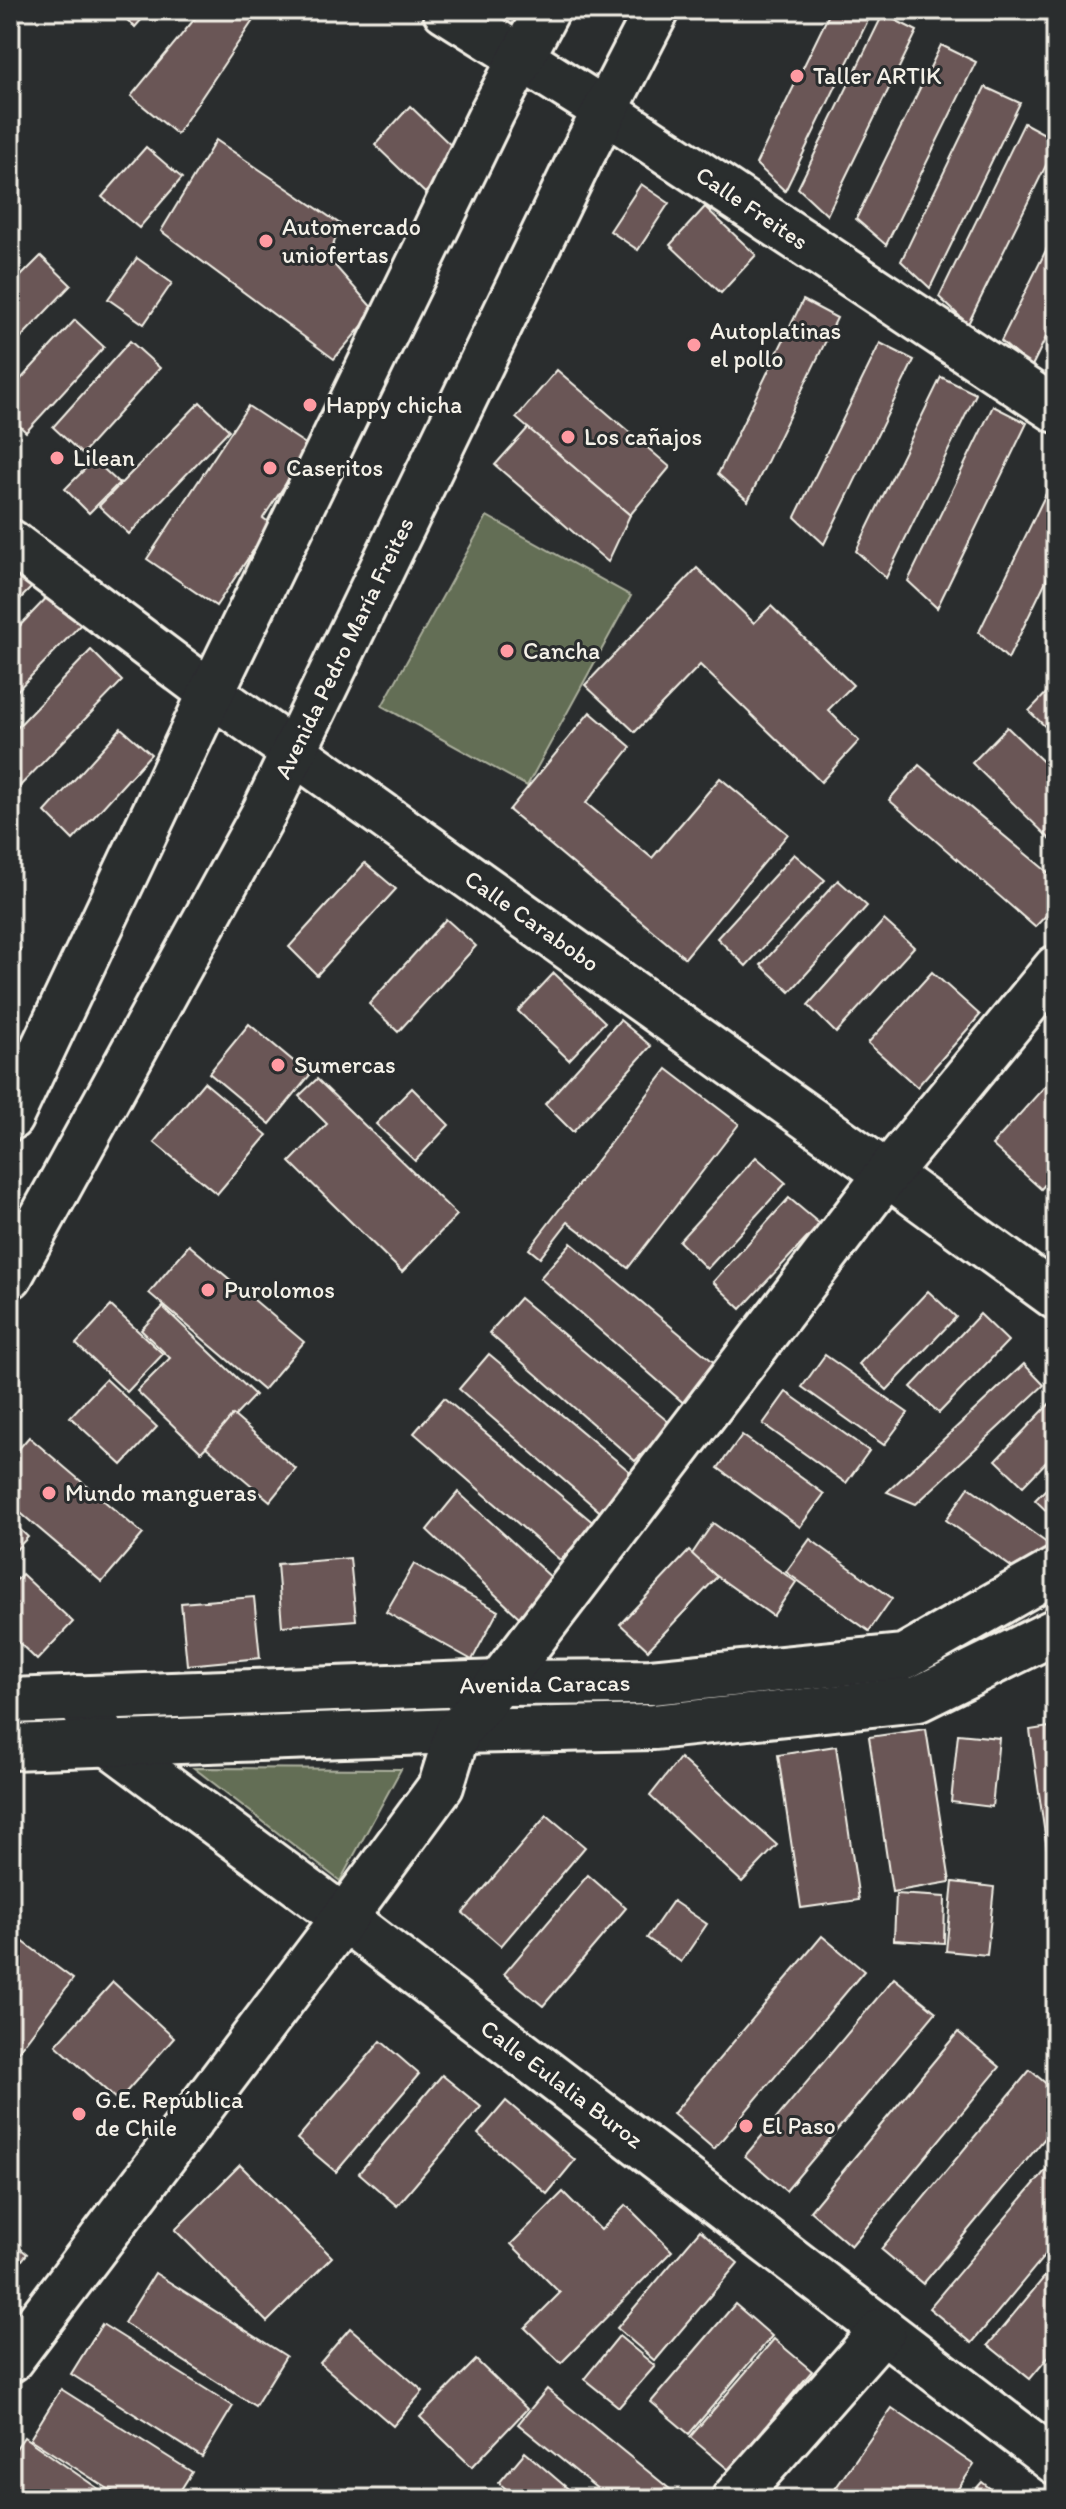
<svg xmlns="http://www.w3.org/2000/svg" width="1066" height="2509" font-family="Itim,sans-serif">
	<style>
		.green { fill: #646e54; stroke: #acb09e; stroke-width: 2 }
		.building { fill: #6a5756; stroke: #f4f1e8; stroke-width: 2 }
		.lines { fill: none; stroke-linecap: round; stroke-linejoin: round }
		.street-casing { stroke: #f4f1e8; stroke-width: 50 }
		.secondary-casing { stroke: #f4f1e8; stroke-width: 50 }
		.street { stroke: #2a2d2e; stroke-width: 44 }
		.secondary { stroke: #2a2d2e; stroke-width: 44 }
		.poi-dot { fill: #ff9aa2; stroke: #2a2d2e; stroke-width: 3 }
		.labels { text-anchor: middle; stroke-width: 6; stroke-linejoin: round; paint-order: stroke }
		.poi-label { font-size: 24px; fill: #f4f1e8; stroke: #2a2d2e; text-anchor: start }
		.street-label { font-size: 24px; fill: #f4f1e8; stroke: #2a2d2e }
	</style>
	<rect width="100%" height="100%" fill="#2a2d2e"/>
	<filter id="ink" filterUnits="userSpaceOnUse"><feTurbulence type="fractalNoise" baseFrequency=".0125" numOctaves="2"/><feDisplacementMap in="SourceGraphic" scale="16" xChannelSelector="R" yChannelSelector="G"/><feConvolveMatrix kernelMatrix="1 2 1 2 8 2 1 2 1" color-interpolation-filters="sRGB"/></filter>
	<g filter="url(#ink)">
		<g class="green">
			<polygon points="487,516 631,596 527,786 382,706"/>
			<polygon points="194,1768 401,1769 340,1881"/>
		</g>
		<g class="building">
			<polygon points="116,10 150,10 135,27"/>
			<polygon points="202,10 260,10 177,134 131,96"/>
			<polygon points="831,10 873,10 785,191 756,164"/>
			<polygon points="883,14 917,31 827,215 798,188"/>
			<polygon points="941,45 976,62 886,245 856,219"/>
			<polygon points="985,87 1020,103 930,288 901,261"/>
			<polygon points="410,106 461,155 425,193 375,145"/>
			<polygon points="1024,123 1056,140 1056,145 968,324 939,297"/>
			<polygon points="216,140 340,224 329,259 375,311 334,359 161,231"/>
			<polygon points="146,147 182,178 139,228 102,197"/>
			<polygon points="641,184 669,203 638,250 610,231"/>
			<polygon points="705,207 756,255 721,293 670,245"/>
			<polygon points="1056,230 1056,317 1031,368 1001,341"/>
			<polygon points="41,256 71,285 10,349 10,287"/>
			<polygon points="137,258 172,283 144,324 108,299"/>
			<polygon points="803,300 837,318 748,501 718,474"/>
			<polygon points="75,320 104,347 26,432 10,417 10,391"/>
			<polygon points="130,341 160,368 82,454 53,427"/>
			<polygon points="880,343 914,360 824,544 795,517"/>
			<polygon points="557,370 670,467 630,515 516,418"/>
			<polygon points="941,377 976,394 886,578 856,551"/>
			<polygon points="200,402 229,430 129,534 99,506"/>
			<polygon points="248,406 310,447 263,518 271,524 216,606 147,559"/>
			<polygon points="993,406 1027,423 937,608 908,581"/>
			<polygon points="528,428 630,515 608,562 495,465"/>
			<polygon points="94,460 119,483 89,513 65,489"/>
			<polygon points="1056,473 1056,560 1008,659 979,632"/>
			<polygon points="10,557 36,583 10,609"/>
			<polygon points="697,568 754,623 771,606 853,685 828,710 859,741 821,782 700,665 635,732 585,685"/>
			<polygon points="55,589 86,619 10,698 10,636"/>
			<polygon points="91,650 122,681 17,789 10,782 10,735"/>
			<polygon points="1056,683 1056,737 1029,711"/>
			<polygon points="590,712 631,747 586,803 652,858 720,778 788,834 685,958 509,810"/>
			<polygon points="1007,727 1056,774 1056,845 972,763"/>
			<polygon points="121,728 151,754 73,840 45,812"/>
			<polygon points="919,765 1056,879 1056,905 1035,927 889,800"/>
			<polygon points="794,854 825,880 746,966 717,938"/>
			<polygon points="365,863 396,889 317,975 289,947"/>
			<polygon points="838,880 867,906 790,992 761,965"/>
			<polygon points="446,919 476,946 398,1032 369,1004"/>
			<polygon points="884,920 914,947 836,1033 808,1005"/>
			<polygon points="10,945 20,949 10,969"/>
			<polygon points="932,972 980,1015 917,1087 868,1043"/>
			<polygon points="554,973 605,1022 569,1060 518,1011"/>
			<polygon points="620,1020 651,1046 573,1132 545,1104"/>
			<polygon points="249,1024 310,1075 270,1124 209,1073"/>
			<polygon points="667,1069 739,1124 628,1268 568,1222 540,1258 529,1249"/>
			<polygon points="1056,1074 1056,1172 1041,1189 992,1145"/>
			<polygon points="317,1079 457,1215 402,1272 290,1162 327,1124 299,1096"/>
			<polygon points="204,1082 267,1135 217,1194 154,1142"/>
			<polygon points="412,1088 449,1125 415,1161 376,1124"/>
			<polygon points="756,1157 786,1183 707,1269 679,1241"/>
			<polygon points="789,1198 820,1224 741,1309 713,1282"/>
			<polygon points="571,1243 722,1369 687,1406 540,1278"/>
			<polygon points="189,1245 304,1342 263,1390 149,1293"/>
			<polygon points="928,1291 956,1317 887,1390 859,1364"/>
			<polygon points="520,1298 671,1424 635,1461 489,1333"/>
			<polygon points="111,1306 163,1354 127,1392 76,1344"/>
			<polygon points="163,1307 255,1395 201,1452 137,1391 170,1358 141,1330"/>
			<polygon points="980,1314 1008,1341 939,1413 911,1387"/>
			<polygon points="489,1354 640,1480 605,1516 459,1389"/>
			<polygon points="825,1355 908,1413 884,1445 802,1387"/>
			<polygon points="1024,1364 1044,1385 916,1504 887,1492"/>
			<polygon points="106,1379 157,1427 122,1465 70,1417"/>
			<polygon points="786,1392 869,1451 846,1483 763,1424"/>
			<polygon points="1056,1397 1056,1452 1023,1486 996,1460"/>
			<polygon points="444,1398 595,1524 560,1560 414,1433"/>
			<polygon points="233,1415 296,1469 270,1501 206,1447"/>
			<polygon points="742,1435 824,1494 800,1527 718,1468"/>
			<polygon points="29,1437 143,1534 102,1582 10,1504 10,1459"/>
			<polygon points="1056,1479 1056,1520 1035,1500"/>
			<polygon points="969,1487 1051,1546 1028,1579 946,1520"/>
			<polygon points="458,1492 554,1580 519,1617 427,1530"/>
			<polygon points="10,1520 28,1537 10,1556"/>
			<polygon points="713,1523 796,1582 773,1616 690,1557"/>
			<polygon points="810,1539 892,1598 869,1631 786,1572"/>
			<polygon points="689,1551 717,1577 648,1650 620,1624"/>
			<polygon points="350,1558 356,1620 282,1626 277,1564"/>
			<polygon points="414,1564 498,1611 472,1660 386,1612"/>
			<polygon points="22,1574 73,1622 37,1660 10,1634 10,1587"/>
			<polygon points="254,1597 260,1658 187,1665 181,1603"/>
			<polygon points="1056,1726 1056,1883 1052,1884 1030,1730"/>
			<polygon points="926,1729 950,1882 892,1892 869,1737"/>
			<polygon points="958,1734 999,1738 992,1807 951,1802"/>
			<polygon points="836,1746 859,1900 801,1908 778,1755"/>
			<polygon points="680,1758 777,1845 742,1882 650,1796"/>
			<polygon points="547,1815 585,1847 501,1946 463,1913"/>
			<polygon points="588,1875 626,1908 543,2006 504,1974"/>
			<polygon points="953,1882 994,1887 987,1955 946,1951"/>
			<polygon points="896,1894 945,1897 944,1943 894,1940"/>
			<polygon points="673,1901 707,1924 681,1962 647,1938"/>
			<polygon points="10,1932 73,1979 10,2062"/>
			<polygon points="822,1936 864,1971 714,2149 673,2114"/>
			<polygon points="894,1978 936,2012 786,2191 745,2156"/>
			<polygon points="113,1982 174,2038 118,2101 56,2045"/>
			<polygon points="958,2032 1000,2067 851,2246 810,2211"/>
			<polygon points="381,2041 419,2074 336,2172 297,2139"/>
			<polygon points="1030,2070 1056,2092 1056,2125 923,2284 881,2249"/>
			<polygon points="442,2075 481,2107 397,2206 359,2173"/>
			<polygon points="506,2101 575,2160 547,2194 478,2134"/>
			<polygon points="1056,2158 1056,2242 972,2343 929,2308"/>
			<polygon points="240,2165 332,2257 267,2322 175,2230"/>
			<polygon points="563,2192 601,2230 626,2205 672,2251 561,2363 525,2328 560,2293 511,2244"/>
			<polygon points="700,2230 738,2263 655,2361 617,2328"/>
			<polygon points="10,2240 27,2254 10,2275"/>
			<polygon points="1056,2263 1056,2348 1030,2379 988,2345"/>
			<polygon points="155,2273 286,2356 255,2406 124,2323"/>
			<polygon points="735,2304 772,2336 689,2434 651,2402"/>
			<polygon points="102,2324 233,2406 202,2457 71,2374"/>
			<polygon points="350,2328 423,2391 393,2426 320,2363"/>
			<polygon points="619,2336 655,2366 619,2407 584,2379"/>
			<polygon points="774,2339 812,2371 729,2470 690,2437"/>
			<polygon points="476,2360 527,2409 472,2467 420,2417"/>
			<polygon points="61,2389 192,2472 175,2499 124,2499 30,2439"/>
			<polygon points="547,2389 682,2499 610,2499 518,2424"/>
			<polygon points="892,2408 974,2465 951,2499 828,2499"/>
			<polygon points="24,2437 113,2499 10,2499 10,2457"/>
			<polygon points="525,2452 580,2499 518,2499 499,2483"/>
			<polygon points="982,2482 1003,2499 967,2499"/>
		</g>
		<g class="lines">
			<defs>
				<g id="street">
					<polyline points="445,10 604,110 1056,410"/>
					<polyline points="10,542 211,693 887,1174 1056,1297"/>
					<polyline points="76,1698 108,1743 344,1918 1056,2462"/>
					<polyline points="10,1701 499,1683 651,1682 904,1657 1056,1570"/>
					<polyline points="10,1747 458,1731 654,1727 918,1699 1056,1631"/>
					<polyline points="10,2360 344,1918 441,1786 458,1731 499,1683 887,1174 1056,968"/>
					<polyline points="734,2499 883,2330"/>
				</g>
				<g id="secondary">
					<polyline points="10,1118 211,693 492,113 547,10"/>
					<polyline points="10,1276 265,811 580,159 657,10"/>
				</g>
			</defs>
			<use href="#street" class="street-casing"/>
			<use href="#secondary" class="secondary-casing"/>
			<use href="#street" class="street"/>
			<use href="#secondary" class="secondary"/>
		</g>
	</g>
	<g class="poi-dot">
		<circle cx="797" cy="76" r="8"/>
		<circle cx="266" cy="241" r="8"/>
		<circle cx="694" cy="345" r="8"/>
		<circle cx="310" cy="405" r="8"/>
		<circle cx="568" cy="437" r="8"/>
		<circle cx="57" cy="458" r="8"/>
		<circle cx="270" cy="468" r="8"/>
		<circle cx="507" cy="651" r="8"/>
		<circle cx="278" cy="1065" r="8"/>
		<circle cx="208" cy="1290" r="8"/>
		<circle cx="49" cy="1493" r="8"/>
		<circle cx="79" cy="2114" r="8"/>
		<circle cx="746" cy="2126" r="8"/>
	</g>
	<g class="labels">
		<g class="poi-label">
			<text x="813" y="84">Taller ARTIK</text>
			<text x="282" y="235">Automercado<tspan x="282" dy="28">uniofertas</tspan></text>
			<text x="710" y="339">Autoplatinas<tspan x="710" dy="28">el pollo</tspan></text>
			<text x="326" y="413">Happy chicha</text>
			<text x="584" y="445">Los cañajos</text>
			<text x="73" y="466">Lilean</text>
			<text x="286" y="476">Caseritos</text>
			<text x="523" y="659">Cancha</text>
			<text x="294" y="1073">Sumercas</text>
			<text x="224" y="1298">Purolomos</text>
			<text x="65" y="1501">Mundo mangueras</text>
			<text x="95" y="2108">G.E. República<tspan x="95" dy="28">de Chile</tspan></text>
			<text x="762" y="2134">El Paso</text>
		</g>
		<g class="street-label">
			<text transform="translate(752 208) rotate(34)" y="8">Calle Freites</text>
			<text transform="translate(344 648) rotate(-64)" y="8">Avenida Pedro María Freites</text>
			<text transform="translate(532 921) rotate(35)" y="8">Calle Carabobo</text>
			<text transform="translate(545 1684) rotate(-1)" y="8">Avenida Caracas</text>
			<text transform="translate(562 2084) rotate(37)" y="8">Calle Eulalia Buroz</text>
		</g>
	</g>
	<rect width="1066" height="2509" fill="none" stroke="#2a2d2e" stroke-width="40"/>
	<rect x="20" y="20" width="1026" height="2469" fill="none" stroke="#f4f1e8" stroke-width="3" filter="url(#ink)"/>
</svg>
